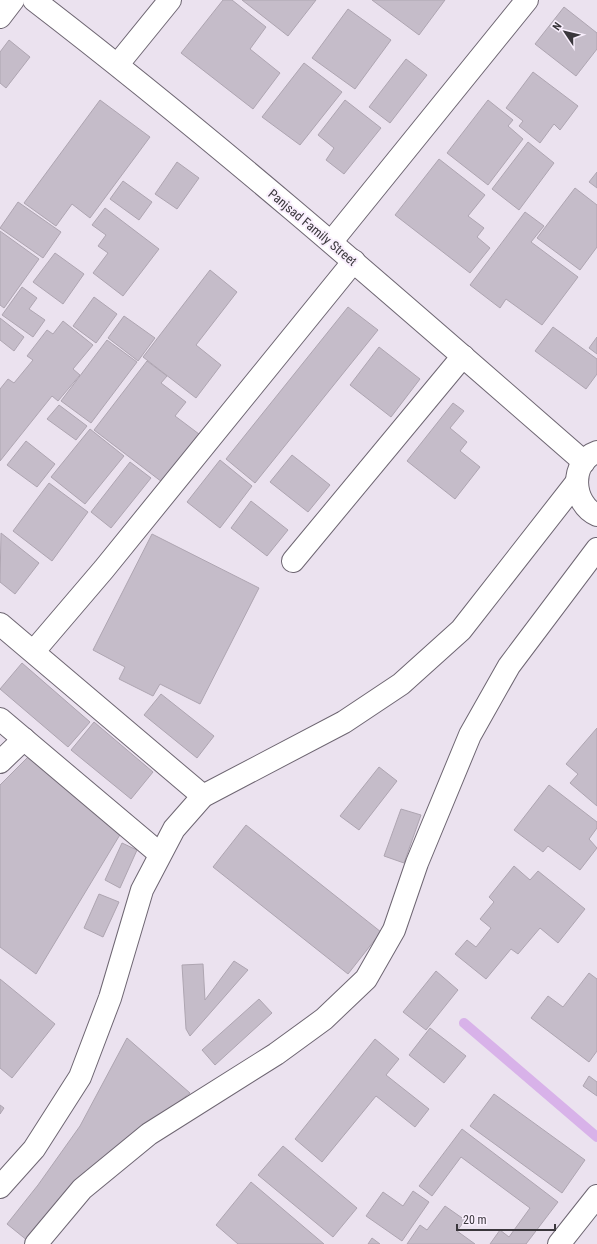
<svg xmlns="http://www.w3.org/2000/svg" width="597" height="1244" font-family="'Roboto Condensed',sans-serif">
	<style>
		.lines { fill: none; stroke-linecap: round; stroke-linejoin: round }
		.stream { stroke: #d8b2e9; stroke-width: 10 }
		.building { fill: #c5bcc9; stroke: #aea5b1 }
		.minor-casing { stroke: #6e6672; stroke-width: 24 }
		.major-casing { stroke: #6e6672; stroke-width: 24 }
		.minor { stroke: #fff; stroke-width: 22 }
		.major { stroke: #fff; stroke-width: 22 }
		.labels { text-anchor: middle; stroke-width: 4; stroke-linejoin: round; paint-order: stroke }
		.street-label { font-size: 13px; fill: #3a373c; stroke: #f9effd }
	</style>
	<rect width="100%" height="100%" fill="#ebe2ef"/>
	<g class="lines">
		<polyline class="stream" points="464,1023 597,1137"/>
	</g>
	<g class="building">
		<polygon points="223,0 232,0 266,27 250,49 280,73 253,109 181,53"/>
		<polygon points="242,0 316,0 288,36"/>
		<polygon points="372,0 445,0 419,35"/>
		<polygon points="564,7 597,33 597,49 576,76 535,44"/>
		<polygon points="348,9 391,40 355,89 312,58"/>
		<polygon points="9,40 30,57 6,88 0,83 0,52"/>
		<polygon points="406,59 427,75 390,123 369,107"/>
		<polygon points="304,63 342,92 300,145 262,117"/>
		<polygon points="533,72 578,106 560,130 554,124 540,143 519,126 523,121 506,108"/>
		<polygon points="100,100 150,137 90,218 72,204 56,226 24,203"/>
		<polygon points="345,100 381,128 344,174 326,160 334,148 318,135"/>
		<polygon points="488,100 513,120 508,126 523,139 488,185 447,153"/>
		<polygon points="528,142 554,163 519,210 492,189"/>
		<polygon points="439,159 485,195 468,216 484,228 477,237 490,248 470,273 395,215"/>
		<polygon points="177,162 199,178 177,209 155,194"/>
		<polygon points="597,172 597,188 589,182"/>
		<polygon points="123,181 152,202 139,220 110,199"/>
		<polygon points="575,188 597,205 597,247 580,270 537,238"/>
		<polygon points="18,202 61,232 43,258 0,228"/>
		<polygon points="105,208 159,249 123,296 93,273 108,253 98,246 106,235 92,225"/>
		<polygon points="525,212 544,226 531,242 578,277 542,325 506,299 500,308 470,285"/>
		<polygon points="0,231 39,259 4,308 0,305"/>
		<polygon points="55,253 84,274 63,304 33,282"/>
		<polygon points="210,270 237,292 196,345 221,365 196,398 143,357"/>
		<polygon points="22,287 37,298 29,309 45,320 33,337 2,315"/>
		<polygon points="94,297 117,314 96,343 73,326"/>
		<polygon points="348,307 378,330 255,483 226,459"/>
		<polygon points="124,316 155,338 138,361 108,338"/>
		<polygon points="0,318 24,337 14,351 0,340"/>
		<polygon points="63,321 93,345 73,369 80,375 58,401 52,396 0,461 0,389 8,379 14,383 33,360 27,356 47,330 53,334"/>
		<polygon points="553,327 597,359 597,374 586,389 535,351"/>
		<polygon points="597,337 597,354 589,348"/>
		<polygon points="107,340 137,362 91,423 61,401"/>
		<polygon points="379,347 420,379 391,417 350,385"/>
		<polygon points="147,361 167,376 161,383 186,402 175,416 199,434 162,482 94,430"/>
		<polygon points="453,403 464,411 450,428 467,442 460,451 480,467 455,499 407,461"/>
		<polygon points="59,405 87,426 76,440 47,419"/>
		<polygon points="90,429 124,456 85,504 51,477"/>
		<polygon points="26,441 55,464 37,487 7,465"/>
		<polygon points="292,455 330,485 308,512 270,482"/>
		<polygon points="220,460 252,486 220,528 187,502"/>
		<polygon points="130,462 151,478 111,528 91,512"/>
		<polygon points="49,483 88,512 52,561 13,531"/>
		<polygon points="251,501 288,530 267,556 231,528"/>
		<polygon points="1,533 39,563 15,594 0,582"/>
		<polygon points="152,534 259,588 200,704 160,684 153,696 119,679 125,667 93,650"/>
		<polygon points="22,663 90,722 68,747 0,689"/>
		<polygon points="161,694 214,736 197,758 144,715"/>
		<polygon points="94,722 153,772 131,799 71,750"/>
		<polygon points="597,728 597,806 570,783 578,774 566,764"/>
		<polygon points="33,752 124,828 36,974 0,947 0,785"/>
		<polygon points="379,767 397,781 359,830 340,816"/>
		<polygon points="549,785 597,822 597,828 589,839 597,848 580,870 548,846 543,852 514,830"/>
		<polygon points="401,809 421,815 404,863 384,856"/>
		<polygon points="246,825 381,932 348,974 213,867"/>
		<polygon points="122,843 137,850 120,888 105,880"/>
		<polygon points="514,866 530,880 538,871 585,909 558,943 540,928 518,954 511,949 486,979 455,954 467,940 476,947 491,928 480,919 494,902 489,897"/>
		<polygon points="99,894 119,902 103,937 84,928"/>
		<polygon points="234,961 248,970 190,1036 186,1029 182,965 203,964 205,1000"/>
		<polygon points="436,971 458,990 426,1030 403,1012"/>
		<polygon points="589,973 597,979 597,1051 589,1062 531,1018 548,996 563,1007"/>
		<polygon points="0,979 55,1024 12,1078 0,1068"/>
		<polygon points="259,999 272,1013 215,1065 202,1050"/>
		<polygon points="430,1028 466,1056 444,1083 409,1055"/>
		<polygon points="127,1038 190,1093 128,1141 28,1241 7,1224 38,1185 80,1126"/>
		<polygon points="375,1039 399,1059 386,1075 429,1109 415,1127 376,1096 322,1162 295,1139"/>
		<polygon points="589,1076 597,1082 597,1096 583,1086"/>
		<polygon points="494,1094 585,1160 562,1193 470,1126"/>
		<polygon points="0,1105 4,1108 0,1114"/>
		<polygon points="462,1129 558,1202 526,1244 490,1244 500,1230 509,1237 530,1208 461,1157 432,1196 419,1186"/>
		<polygon points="283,1146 357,1208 333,1237 258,1175"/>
		<polygon points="251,1182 324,1244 238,1244 216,1225"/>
		<polygon points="413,1191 429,1202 402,1241 366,1216 383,1192 403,1206"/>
		<polygon points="445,1206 465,1220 457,1231 475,1244 407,1244 420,1225 427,1230"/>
		<polygon points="372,1238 380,1244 368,1244"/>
	</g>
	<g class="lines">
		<defs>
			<g id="minor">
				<polyline points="0,17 13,0"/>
				<polyline points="118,64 170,0"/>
				<polyline points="332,241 527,0"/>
				<polyline points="293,561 463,356"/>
				<polyline points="0,624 203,796"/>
				<polyline points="34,651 104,569 354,261"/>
				<polyline points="0,719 160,854"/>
				<polyline points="0,762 24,739"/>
				<polyline points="559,1244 597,1196"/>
			</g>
			<g id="major">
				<path d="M34,0c190,146 369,304 550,462"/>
				<path d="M597,452c-28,10 -25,52 0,63"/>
				<polyline points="0,1187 34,1149 80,1077 110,998 142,890 174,829 203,796 344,722 401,684 461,630 576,483"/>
				<polyline points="36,1244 82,1189 149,1134 276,1054 324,1019 366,979 394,930 417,863 470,735 509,666 597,549"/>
			</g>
		</defs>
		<use href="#minor" class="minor-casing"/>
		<use href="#major" class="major-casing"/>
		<use href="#minor" class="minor"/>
		<use href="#major" class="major"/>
	</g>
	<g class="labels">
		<g class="street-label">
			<text transform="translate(313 227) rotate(40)" y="5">Panjsad Family Street</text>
		</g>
	</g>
	<g transform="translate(565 32) rotate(305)" stroke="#f9effd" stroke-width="3" paint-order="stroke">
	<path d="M0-3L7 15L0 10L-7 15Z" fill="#3a373c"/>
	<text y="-6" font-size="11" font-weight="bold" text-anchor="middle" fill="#3a373c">N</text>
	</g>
	<path d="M457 1224v6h98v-6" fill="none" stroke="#3a373c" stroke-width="2"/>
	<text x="463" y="1224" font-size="12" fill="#3a373c" stroke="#f9effd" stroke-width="3" paint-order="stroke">20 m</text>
</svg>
